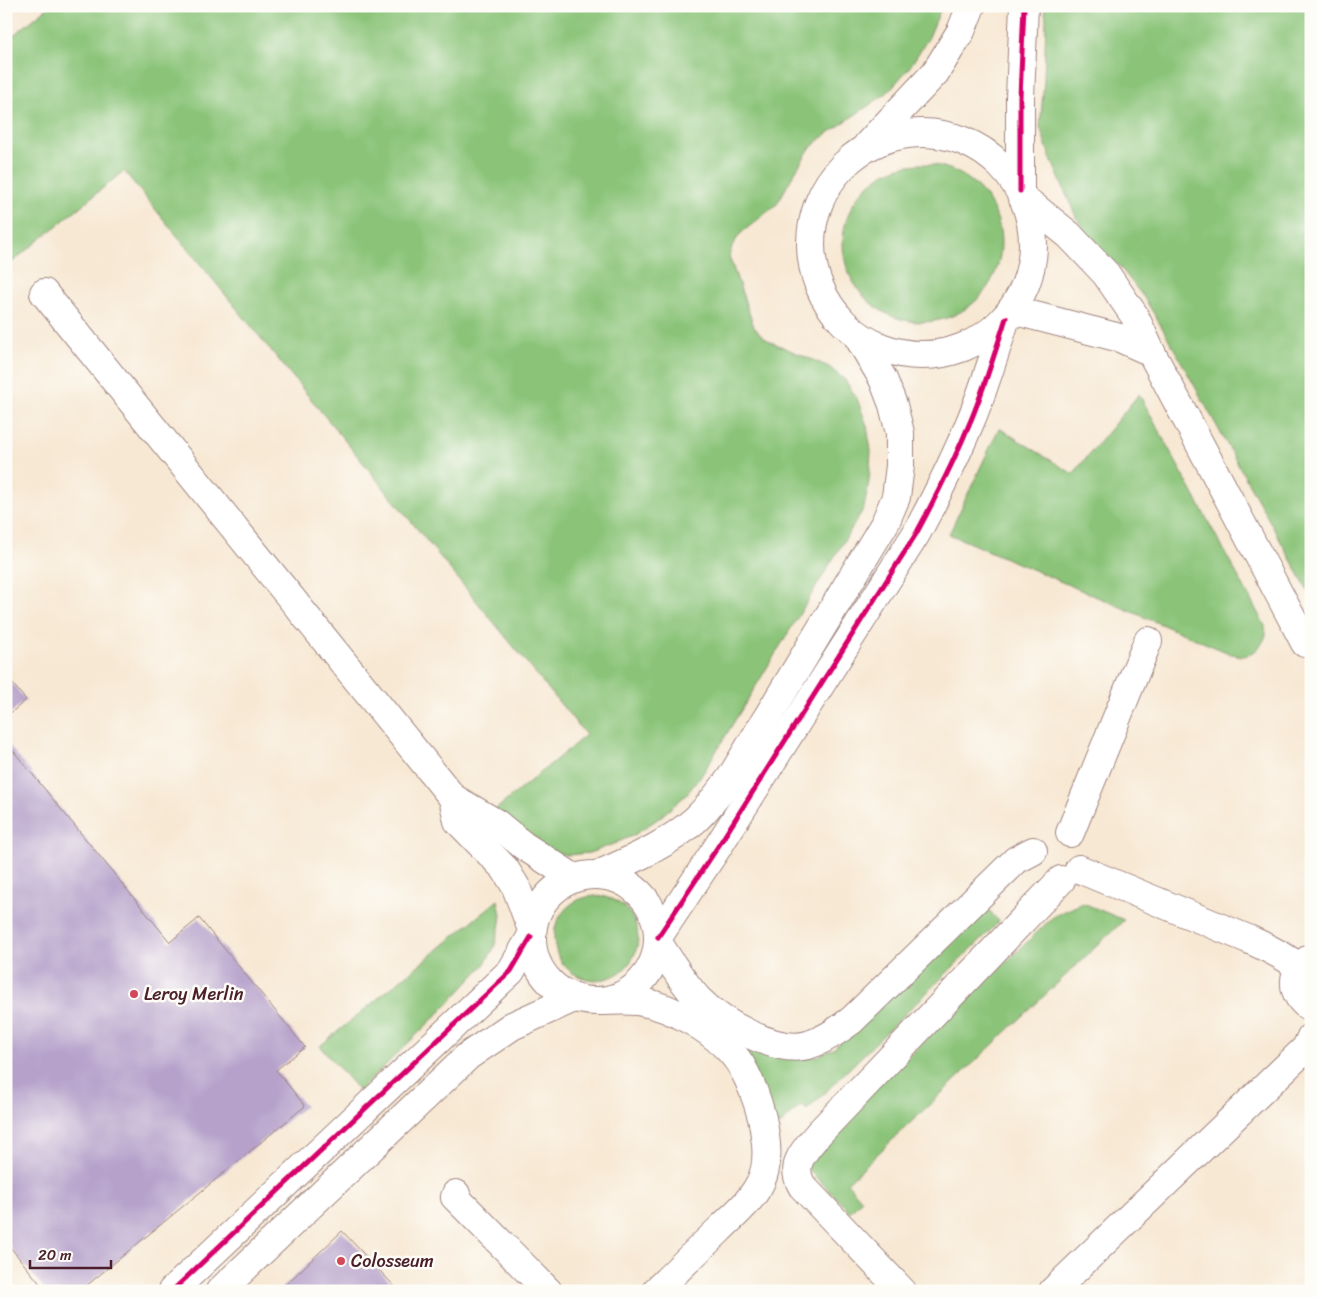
<svg xmlns="http://www.w3.org/2000/svg" width="1317" height="1297" font-family="Sriracha,sans-serif">
	<style>
		.green { fill: #8bc479; stroke: #6a7252 }
		.building { fill: #b6a1cb }
		.lines { fill: none; stroke-linecap: round; stroke-linejoin: round }
		.minor-casing { stroke: #a0847f; stroke-width: 30 }
		.minor { stroke: #fff; stroke-width: 28 }
		.cycleway-casing { stroke: #fdfcf7; stroke-width: 8 }
		.cycleway { stroke: #d6006c; stroke-width: 5 }
		.poi-dot { fill: #d1495b; stroke: #fdfcf7; stroke-width: 2 }
		.labels { text-anchor: middle; stroke-width: 5; stroke-linejoin: round; paint-order: stroke }
		.poi-label { font-size: 18px; fill: #4a1f2b; stroke: #fdfcf7; text-anchor: start }
	</style>
	<rect width="100%" height="100%" fill="#fdfcf7"/>
	<filter id="ink" filterUnits="userSpaceOnUse"><feTurbulence type="fractalNoise" baseFrequency=".02" numOctaves="2"/><feDisplacementMap in="SourceGraphic" scale="10" xChannelSelector="R" yChannelSelector="G"/><feConvolveMatrix kernelMatrix="1 2 1 2 8 2 1 2 1" color-interpolation-filters="sRGB"/></filter>
	<filter id="wash" filterUnits="userSpaceOnUse"><feTurbulence type="fractalNoise" baseFrequency=".0096" numOctaves="4" result="noise"/><feDisplacementMap in="SourceGraphic" scale="20" xChannelSelector="R" yChannelSelector="G"/><feGaussianBlur stdDeviation="1.12" result="paint"/><feColorMatrix in="noise" values="0 0 0 0 0 0 0 0 0 0 0 0 0 0 0 0 0 1.4 0 .05"/><feComposite in="paint" operator="in"/></filter>
	<g filter="url(#wash)">
		<rect width="100%" height="100%" fill="#f7e8d3"/>
		<g class="green">
			<polygon points="50,6 942,6 929,37 909,68 887,93 827,134 810,148 795,172 777,204 740,234 733,245 729,256 754,327 761,335 769,341 829,367 845,380 858,401 867,426 871,451 869,481 864,508 703,773 686,795 659,818 634,835 611,845 589,853 568,855 551,853 495,810 586,735 124,171 6,267 6,41"/>
			<polygon points="1044,6 1311,6 1311,596 1167,336 1145,299 1121,268 1088,237 1076,217 1050,157 1040,127 1044,80 1046,19"/>
			<circle cx="922" cy="243" r="79"/>
			<path d="M1139,394l126,232c0,3 1,6 1,8 -2,11 -13,21 -23,22 -4,0 -8,-2 -12,-2l-282,-120 50,-106 74,46z"/>
			<circle cx="596" cy="938" r="42"/>
			<polygon points="498,900 501,915 499,929 494,948 484,965 442,1010 359,1091 320,1046"/>
			<polygon points="1083,903 1124,920 847,1183 862,1200 850,1212 800,1161 1054,916"/>
			<polygon points="984,904 999,922 807,1110 801,1105 780,1125 774,1124 741,1050 770,1056 816,1057 833,1049"/>
		</g>
		<g id="blocks">
			<g class="building">
				<polygon points="6,676 26,700 6,717"/>
				<polygon points="6,742 170,942 199,918 305,1047 276,1070 305,1106 80,1291 46,1291 6,1242"/>
				<polygon points="342,1231 399,1291 279,1291"/>
			</g>
		</g>
	</g>
	<g filter="url(#ink)">
		<use href="#blocks" fill-opacity="0" stroke="#a0847f" stroke-width="1"/>
		<g class="lines">
			<defs>
				<g id="minor">
					<circle cx="922" cy="244" r="111"/>
					<polyline points="868,144 935,73 961,31 971,6"/>
					<polyline points="1020,191 1020,97 1024,6"/>
					<polyline points="1023,198 1069,235 1106,274 1134,315 1151,352 1305,643"/>
					<polyline points="44,293 453,798 496,823 524,846 574,878"/>
					<polyline points="1012,310 1120,338 1151,352"/>
					<polyline points="453,798 458,821 505,869 516,887 532,930"/>
					<polyline points="1070,833 1148,641"/>
					<path d="M1079,869l169,70c18,8 35,16 51,28"/>
					<path d="M600,874c33,-15 67,-29 95,-54 13,-12 24,-27 35,-41l155,-256 11,-26 4,-31v-33l-7,-28 -10,-26 -26,-44"/>
					<circle cx="595" cy="938" r="63"/>
					<path d="M658,937l61,-92 197,-311c20,-37 39,-75 55,-114 14,-34 24,-68 35,-102"/>
					<path d="M658,943c12,18 25,40 40,56 22,23 78,55 110,46 17,-5 30,-15 44,-25l164,-160 17,-9"/>
					<path d="M1311,958c-22,12 -21,38 0,50"/>
					<path d="M599,1001c12,0 26,-1 38,0 38,6 83,32 104,64 10,17 16,34 21,53 4,20 8,44 -1,63 -9,20 -27,34 -42,49 -21,20 -42,40 -63,61"/>
					<polyline points="456,1194 455,1197 548,1291"/>
					<polyline points="172,1291 511,971 531,937"/>
					<polyline points="220,1291 468,1056 512,1026 574,998"/>
					<path d="M902,1291l-100,-105c-13,-22 3,-36 17,-53l242,-253"/>
					<polyline points="1053,1291 1306,1048 1311,1037"/>
				</g>
			</defs>
			<use href="#minor" class="minor-casing"/>
			<use href="#minor" class="minor"/>
			<defs>
				<g id="cycleway">
					<polyline points="1020,191 1020,97 1024,6"/>
					<path d="M658,937l61,-92 197,-311c20,-37 39,-75 55,-114 14,-34 24,-68 35,-102"/>
					<polyline points="172,1291 511,971 531,937"/>
				</g>
			</defs>
			<use href="#cycleway" class="cycleway-casing"/>
			<use href="#cycleway" class="cycleway"/>
		</g>
	</g>
	<g class="poi-dot">
		<circle cx="134" cy="994" r="5"/>
		<circle cx="341" cy="1261" r="5"/>
	</g>
	<g class="labels">
		<g class="poi-label">
			<text x="144" y="1000">Leroy Merlin</text>
			<text x="351" y="1267">Colosseum</text>
		</g>
	</g>
	<rect width="1317" height="1297" fill="none" stroke="#fdfcf7" stroke-width="25"/>
	<path d="M30 1260v8h81v-8" fill="none" stroke="#4a1f2b" stroke-width="2.5"/>
	<text x="38" y="1260" font-size="15" fill="#4a1f2b" stroke="#fdfcf7" stroke-width="4" paint-order="stroke">20 m</text>
</svg>
